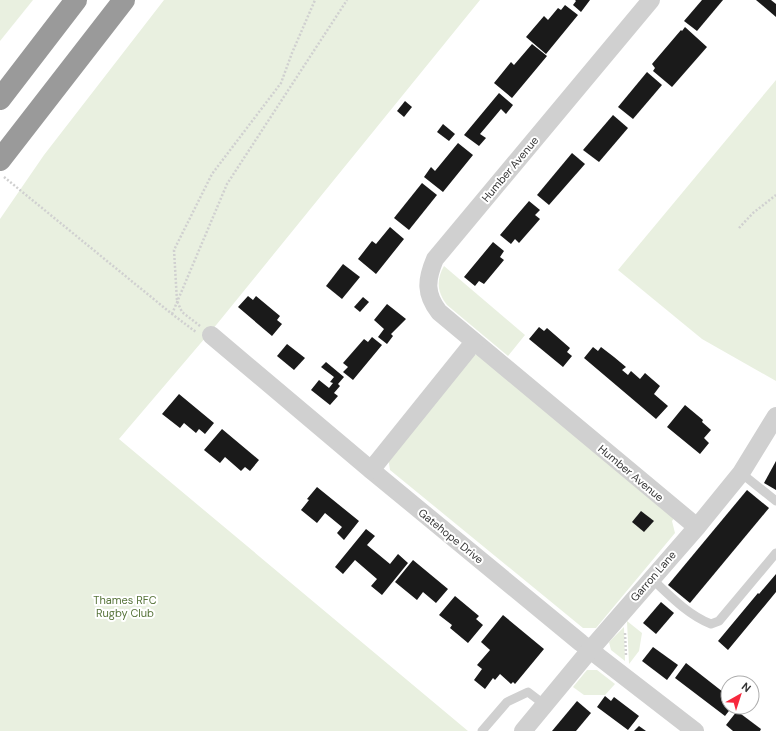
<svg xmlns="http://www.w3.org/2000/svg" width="776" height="731" font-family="'DM Sans',sans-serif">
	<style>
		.green { fill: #e9f0e0 }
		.building { fill: #1a1a1a }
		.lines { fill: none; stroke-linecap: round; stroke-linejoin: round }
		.path { stroke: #d0d0d0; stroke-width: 2.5; stroke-dasharray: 2 2; stroke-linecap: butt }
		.service { stroke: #d0d0d0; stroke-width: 9 }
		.minor { stroke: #d0d0d0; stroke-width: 18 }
		.motorway { stroke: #9a9a9a; stroke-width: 22 }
		.labels { text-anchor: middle; stroke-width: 4; stroke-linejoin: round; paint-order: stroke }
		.street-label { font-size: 11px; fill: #333; stroke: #fff }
		.park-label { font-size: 11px; fill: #57743a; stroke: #fff }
	</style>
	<rect width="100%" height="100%" fill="#fff"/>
	<g class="green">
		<polygon points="0,0 33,0 0,41"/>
		<polygon points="164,0 480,0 217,324 119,439 468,731 0,731 0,219 44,155"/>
		<polygon points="776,80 776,381 702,339 618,270"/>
		<path d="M444,266l81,69 -17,21 -61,-51c-10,-13 -11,-25 -3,-39z"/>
		<polygon points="473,355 479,355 676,516 672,521 675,533 596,628 583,628 390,470 388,457"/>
		<polygon points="627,621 642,633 639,651 629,664"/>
		<polygon points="624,627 625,661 611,650 609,642"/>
		<polygon points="587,670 597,670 615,684 605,695 584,695 573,687"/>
	</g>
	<g class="building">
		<polygon points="575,0 590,0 581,12 573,5 576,1"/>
		<polygon points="702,0 723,0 697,31 684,21"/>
		<polygon points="756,0 771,0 776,4 776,17"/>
		<polygon points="565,5 578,15 546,54 526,37 544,16 548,20 558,8 561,10"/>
		<polygon points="685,27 707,47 672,87 653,71 655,68 652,64 681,30 682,31"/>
		<polygon points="532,44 547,56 512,98 494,83 511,62 514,65"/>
		<polygon points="647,72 662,85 633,119 618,107"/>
		<polygon points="499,93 513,105 506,114 501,109 491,121 480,134 486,138 479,146 464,135"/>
		<polygon points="405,101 412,107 404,117 397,111"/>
		<polygon points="613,115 628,128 599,162 583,150"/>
		<polygon points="443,124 455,134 449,141 437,132"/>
		<polygon points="458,143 473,155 443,192 424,177 431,167 435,171"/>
		<polygon points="572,153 585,164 549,205 537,195"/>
		<polygon points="422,183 437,195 409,230 394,218"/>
		<polygon points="529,201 540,210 535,215 540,219 519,243 515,239 511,244 500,235"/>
		<polygon points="390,227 404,239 376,274 358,259 372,241 376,244"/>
		<polygon points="493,242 504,251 500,257 504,260 484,284 479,281 475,286 464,277"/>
		<polygon points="343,264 360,277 342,299 326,286"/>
		<polygon points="248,296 253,300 256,296 280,316 277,320 282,324 272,336 238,307"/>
		<polygon points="363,297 369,302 360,312 354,307"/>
		<polygon points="387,304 406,319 391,334 393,336 387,344 378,337 384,329 374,320"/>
		<polygon points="539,327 544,331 547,328 570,348 567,352 572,356 563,367 529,339"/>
		<polygon points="372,337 382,345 353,380 343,372 348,367 343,363 364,339 368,342"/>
		<polygon points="287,344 305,358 294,370 277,356"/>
		<polygon points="593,347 598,351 601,347 614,357 626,367 622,370 628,375 631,371 640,379 645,373 660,386 654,394 668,406 656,419 584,358"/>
		<polygon points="326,362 344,377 338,384 340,386 334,393 338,396 330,405 311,390 319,380 329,388 333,383 330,382 334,377 321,367"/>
		<polygon points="179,394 214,423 205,434 199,429 196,433 184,423 180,428 162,414"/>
		<polygon points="685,405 703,420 702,422 711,430 704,438 709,443 700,454 667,427"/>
		<polygon points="222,429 259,460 250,471 245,467 241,471 225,457 220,463 204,450"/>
		<polygon points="776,461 776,490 764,483"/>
		<polygon points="317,487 359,521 344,540 337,533 342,527 325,513 317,523 301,510 309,500 307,499"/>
		<polygon points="747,490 769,508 690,603 668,585"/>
		<polygon points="641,511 654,521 644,532 632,522"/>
		<polygon points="366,529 375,536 367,545 390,564 398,554 408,563 382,595 371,586 377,579 355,560 343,574 335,567"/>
		<polygon points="413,560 448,589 436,603 423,592 417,600 395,582"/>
		<polygon points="776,574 776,592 728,650 718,641 758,593 759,594"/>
		<polygon points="455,596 479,616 476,619 483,625 468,643 450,628 452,625 439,615"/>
		<polygon points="661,602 674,613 656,634 643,623"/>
		<polygon points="503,615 544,649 515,684 513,682 511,684 500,674 495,680 493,678 485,689 474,680 482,669 477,665 490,650 481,642"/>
		<polygon points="653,647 678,665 667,680 642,661"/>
		<polygon points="686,663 723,692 728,686 728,707 732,707 725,716 675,678"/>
		<polygon points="605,696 611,701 614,697 639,716 628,730 597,707"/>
		<polygon points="577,701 591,713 576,731 552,731"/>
		<polygon points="737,711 761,729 760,731 733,731 726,725"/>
		<polygon points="639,726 646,731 634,731"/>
	</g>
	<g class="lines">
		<g class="path">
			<polyline points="4,177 172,314 196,332"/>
			<polyline points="739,228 753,213 776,195"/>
			<polyline points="172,314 227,184 347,0"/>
			<polyline points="200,326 182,312 177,301 174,250 212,174 281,83 292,53 315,0"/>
			<polyline points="625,633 626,656"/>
		</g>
		<g class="service">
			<polyline points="741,473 776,501"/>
			<path d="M651,578c18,17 37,37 60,46l8,-3 57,-68"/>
			<polyline points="482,731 507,702 528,692 545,705"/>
		</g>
		<g class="minor">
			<path d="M651,0l-216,259c-9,21 -10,35 4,53l258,215"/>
			<polyline points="211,335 371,470 581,643 695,731"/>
			<polyline points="371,470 474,342"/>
			<polyline points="523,731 590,650 697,527 741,473 776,416"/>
		</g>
		<g class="motorway">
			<polyline points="0,99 76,0"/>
			<polyline points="0,160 124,0"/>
		</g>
	</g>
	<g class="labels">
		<g class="street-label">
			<text transform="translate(510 169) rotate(-50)" y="4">Humber Avenue</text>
			<text transform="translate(631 473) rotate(40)" y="4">Humber Avenue</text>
			<text transform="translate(451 536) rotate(39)" y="4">Gatehope Drive</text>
			<text transform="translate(653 576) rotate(-49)" y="4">Garron Lane</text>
		</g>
		<g class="park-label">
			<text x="125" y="604">Thames RFC<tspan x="125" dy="13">Rugby Club</tspan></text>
		</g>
	</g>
	<g transform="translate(740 695) rotate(39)"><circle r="19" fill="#ffffff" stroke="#adadad"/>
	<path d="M0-3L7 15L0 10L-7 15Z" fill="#f7283d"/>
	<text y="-6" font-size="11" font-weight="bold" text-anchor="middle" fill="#333333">N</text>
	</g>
</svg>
